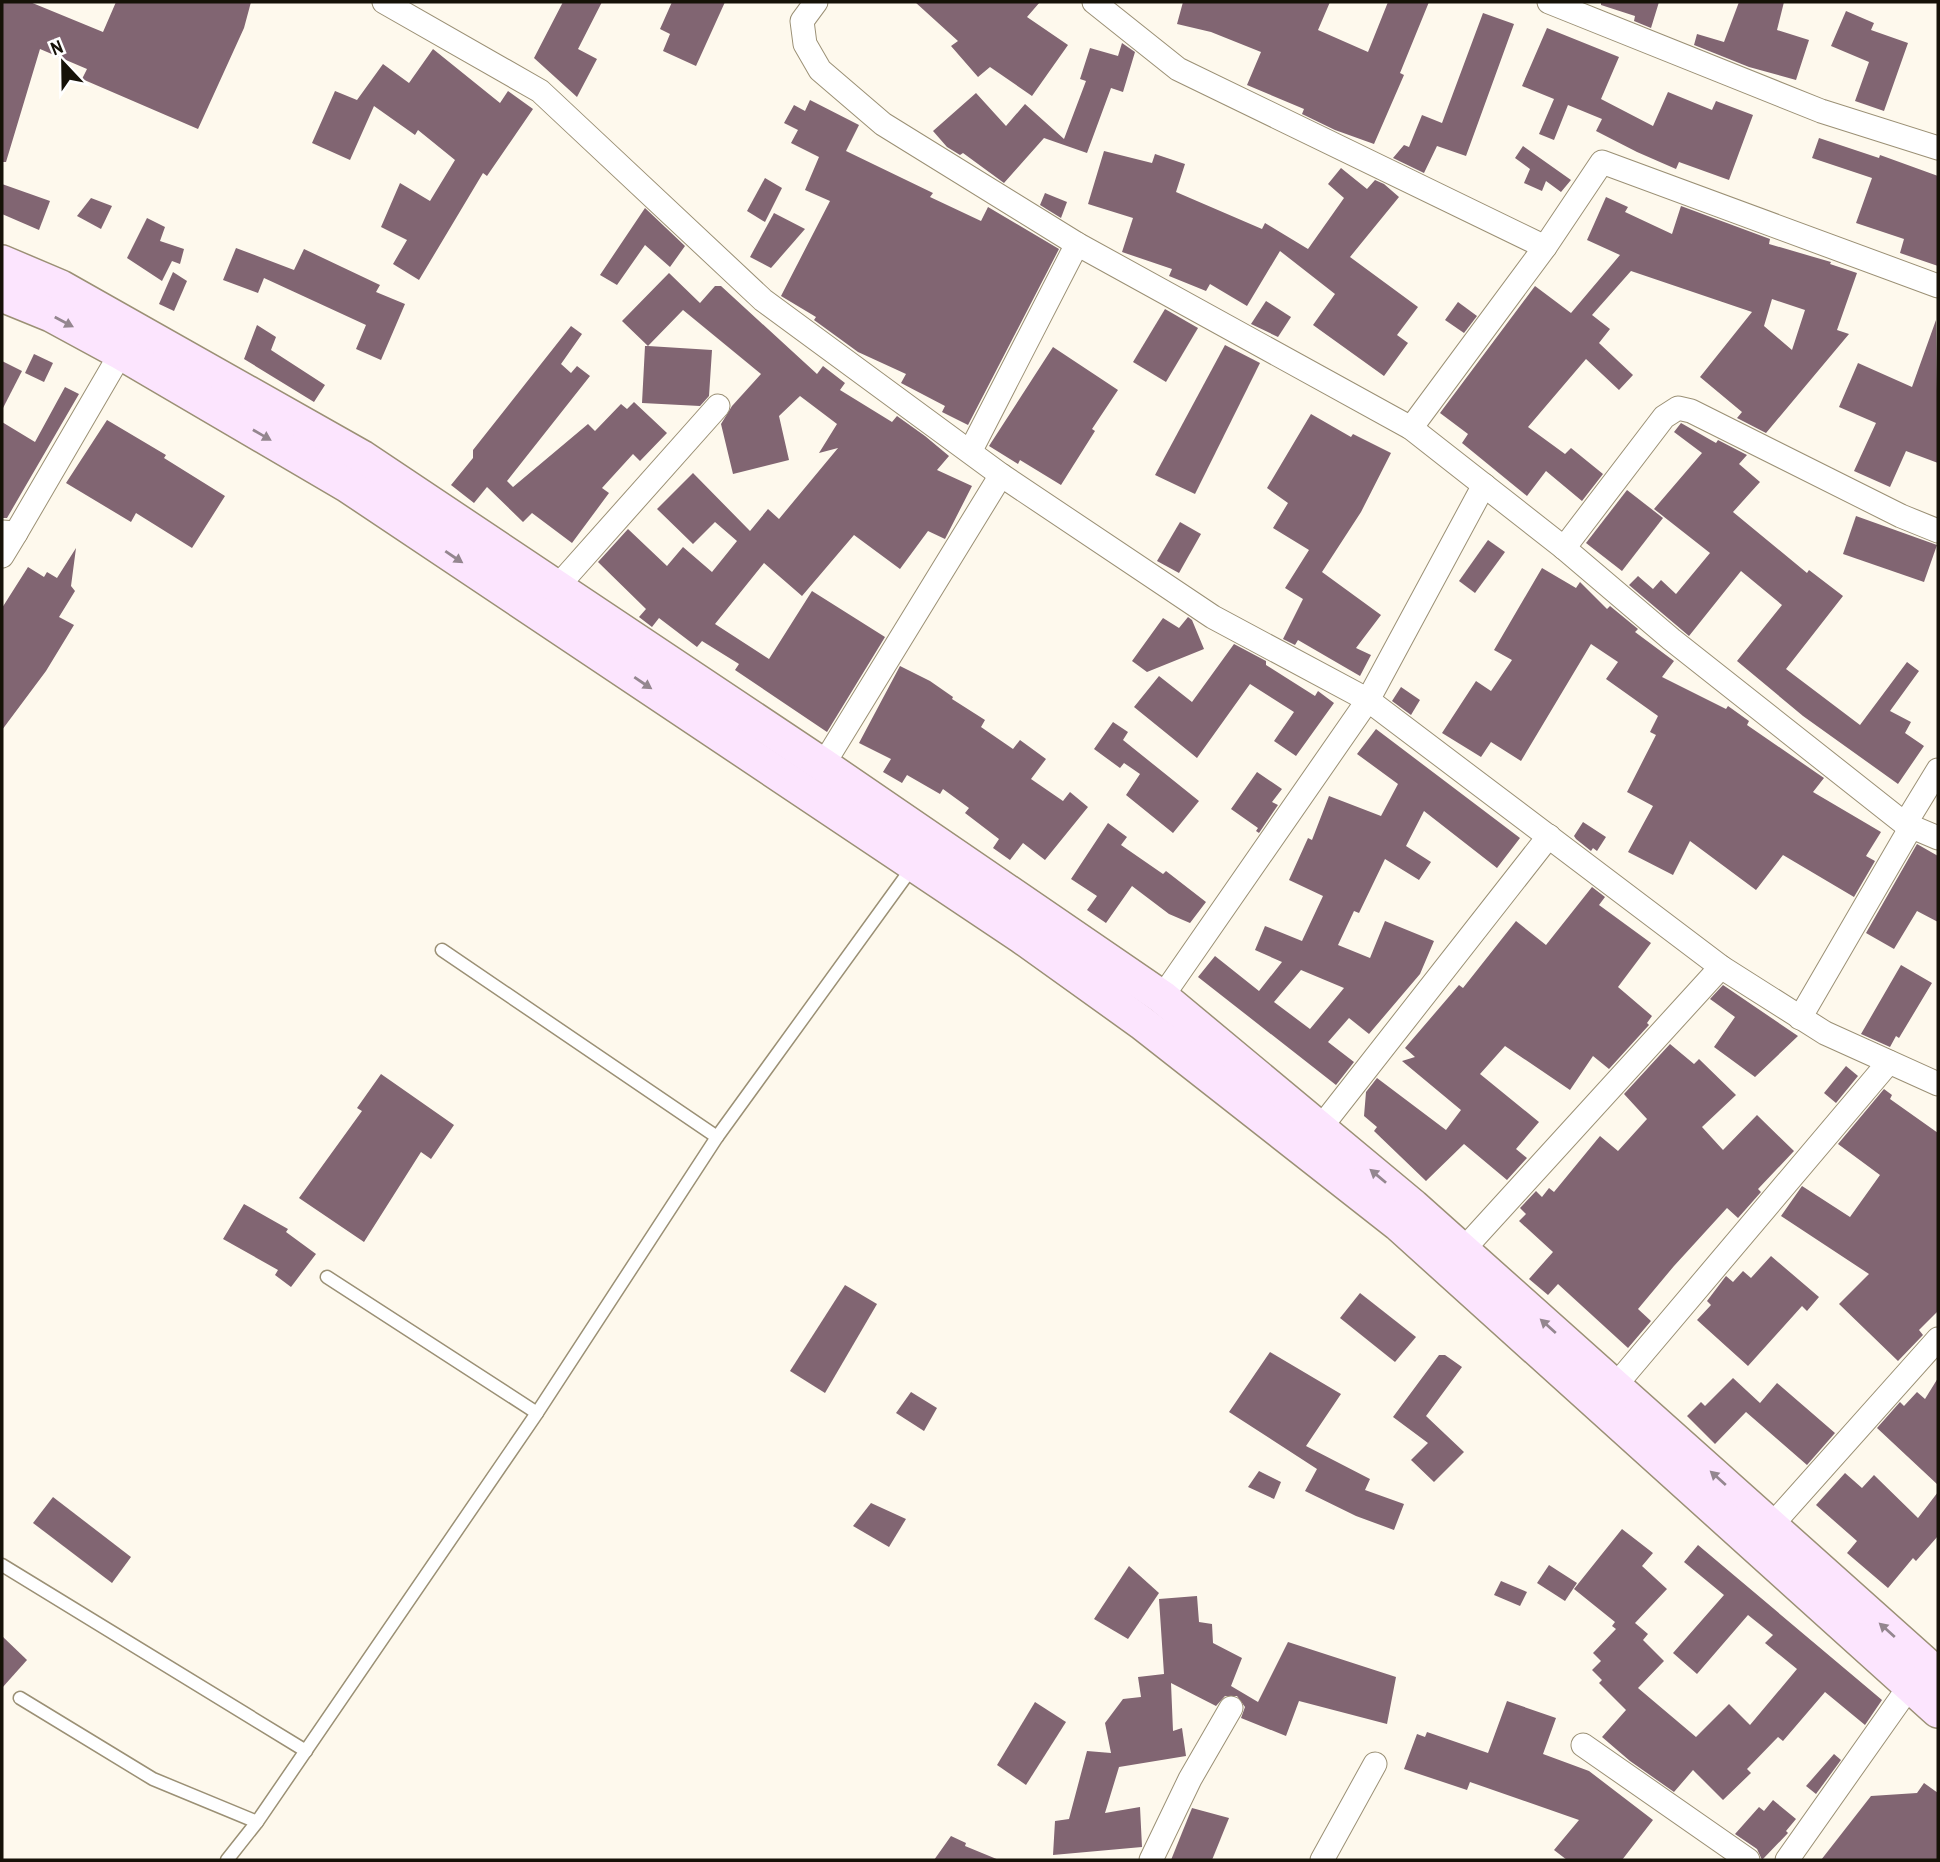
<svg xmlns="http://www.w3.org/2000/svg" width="1940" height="1862" font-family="'Archivo Narrow',sans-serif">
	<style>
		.building { fill: #816572; fill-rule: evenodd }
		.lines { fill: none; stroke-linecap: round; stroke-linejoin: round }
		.lane-casing { stroke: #9b9075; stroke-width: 15 }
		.street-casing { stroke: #9b9075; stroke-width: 25 }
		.secondary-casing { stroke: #9b9075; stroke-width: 36 }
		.lane { stroke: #fff; stroke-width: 12 }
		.street { stroke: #fff; stroke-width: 23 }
		.secondary { stroke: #fce5fe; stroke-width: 33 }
		.oneway { fill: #94868f }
	</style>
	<rect width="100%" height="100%" fill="#fef9ed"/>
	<g class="building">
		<polygon points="2,2 30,2 103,32 116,2 251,2 244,28 198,129 82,79 87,69 40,49 6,162 2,162"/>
		<polygon points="563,2 602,2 578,49 597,59 577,97 534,58"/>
		<polygon points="672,2 725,2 696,66 663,51 670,34 660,29"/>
		<polygon points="915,2 1040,2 1027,17 1068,45 1032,96 990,67 978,77 951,46 958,41"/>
		<polygon points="1183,2 1330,2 1318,30 1368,52 1388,2 1429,2 1400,73 1404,75 1374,144 1335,130 1302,114 1304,109 1247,85 1261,52 1211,32 1177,24"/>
		<polygon points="1601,2 1659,2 1651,28 1634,21 1635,16 1601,5"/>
		<polygon points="1739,2 1784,2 1777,30 1809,40 1796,80 1749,67 1694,45 1697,34 1724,42"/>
		<polygon points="1846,11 1874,23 1871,30 1908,43 1884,111 1855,101 1869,62 1831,46"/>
		<polygon points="1483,13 1514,24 1466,156 1437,146 1424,173 1393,158 1404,145 1409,147 1422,115 1442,123"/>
		<polygon points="1547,28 1619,57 1601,99 1653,126 1668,92 1712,110 1716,101 1753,115 1729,180 1679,162 1676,169 1637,152 1596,131 1602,119 1568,105 1554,140 1539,134 1554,99 1522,86"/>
		<polygon points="1122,43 1135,52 1123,92 1111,88 1087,153 1044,138 1004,183 963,153 960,155 947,147 933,131 976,93 1006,126 1025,104 1064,139 1086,81 1080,79 1090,48 1118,56"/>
		<polygon points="433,49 500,103 508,91 533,109 487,176 483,173 419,280 393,264 407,240 381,227 400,183 430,201 455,160 418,130 415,135 374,106 350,160 312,143 335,91 357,100 383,64 409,83"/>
		<polygon points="810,100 859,125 846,151 933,193 930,197 981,221 988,207 1059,249 968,425 942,412 945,406 901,383 906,374 858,352 814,320 816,317 781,296 830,201 805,190 819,157 791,143 798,130 784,123 794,105 805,111"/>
		<polygon points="1819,138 1879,158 1880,155 1938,176 1938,266 1900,253 1904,239 1856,223 1872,178 1812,158"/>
		<polygon points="1523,146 1571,180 1561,192 1546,181 1542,191 1524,183 1530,169 1515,158"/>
		<polygon points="1104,151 1152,163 1155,154 1185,164 1176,192 1262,229 1265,223 1308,249 1344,198 1328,184 1341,168 1367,189 1375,180 1384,184 1399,197 1350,257 1418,307 1397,335 1408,343 1384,376 1313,325 1335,294 1280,251 1247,306 1210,284 1206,291 1169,276 1172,269 1122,252 1133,218 1088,204"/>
		<polygon points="765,178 782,188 765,222 747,211"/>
		<polygon points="2,184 50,201 39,230 2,214"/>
		<polygon points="1045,193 1067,202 1061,218 1040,205"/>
		<path d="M1606,197l22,10 -3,5 47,22 9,-28 89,33 -1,5 62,18 -1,2 27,9 -20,57 12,4 -83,99 -29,-15 5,-6 -42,-35 52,-65 -121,-41 -39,44 18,14 -11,14 34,32 -14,15 -33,-31 -58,68 37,27 6,-6 32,26 -21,27 -36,-30 -19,25 -65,-53 6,-9 -28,-21 95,-127 36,27 49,-58 -33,-15zM1772,299l33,11 -13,40 -28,-24z"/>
		<polygon points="91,198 112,206 101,229 77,216"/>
		<polygon points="645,208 685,246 670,267 645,245 617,285 600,275"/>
		<polygon points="774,213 805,229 771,268 750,257"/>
		<polygon points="147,218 165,227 160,241 184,249 180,264 172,261 162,281 127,258"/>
		<polygon points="236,248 294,270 304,249 380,285 376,292 405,304 381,360 356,349 366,325 264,278 258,293 223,280"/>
		<polygon points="173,272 187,281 174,311 159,304"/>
		<polygon points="669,273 700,303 715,286 721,286 817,374 823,366 845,383 840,390 892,422 897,416 925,436 949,456 937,470 972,486 945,539 928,531 900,569 854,535 802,596 764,563 715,624 769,659 812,591 885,637 827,732 735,670 739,664 702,641 697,647 659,618 652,627 639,617 646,609 598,562 628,529 667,566 683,547 712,572 737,541 715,522 693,544 657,509 693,473 750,531 768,509 779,519 838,448 819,453 837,424 800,396 779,416 789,460 733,474 721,424 732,406 761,374 683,310 648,346 712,350 709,396 700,406 642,403 645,346 648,346 622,321"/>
		<polygon points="1266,301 1291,317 1278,337 1251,324"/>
		<polygon points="1458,302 1477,316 1464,333 1445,320"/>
		<polygon points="1165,309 1198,328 1166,382 1133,362"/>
		<polygon points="1936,320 1938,463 1906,451 1890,487 1854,471 1876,423 1839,407 1858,363 1912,387"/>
		<polygon points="257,325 276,337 271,350 325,385 314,402 244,359"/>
		<polygon points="571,326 582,334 561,364 571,373 577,366 590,376 507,481 513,487 588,424 595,431 621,404 627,409 634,402 667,433 640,461 633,454 602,488 609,493 572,543 532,513 523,522 487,487 474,503 451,485 473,458 473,450"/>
		<polygon points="1225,345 1260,363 1195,494 1155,475"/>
		<polygon points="1053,347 1118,390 1092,429 1095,431 1061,485 1020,460 1018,464 989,446"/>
		<polygon points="34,354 53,363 44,382 25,373"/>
		<polygon points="2,361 22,371 2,410"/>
		<polygon points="65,387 79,394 7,518 2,518 2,422 35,442"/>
		<polygon points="1311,414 1351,437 1353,434 1391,453 1361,512 1322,572 1381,615 1356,648 1371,655 1360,676 1298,640 1295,645 1283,639 1303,599 1285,588 1309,550 1273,528 1288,503 1267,488"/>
		<polygon points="107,420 166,455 164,458 225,496 192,548 136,513 131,522 66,483"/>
		<polygon points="1681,423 1716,443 1718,440 1747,455 1739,464 1760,482 1733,512 1807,573 1809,570 1843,596 1786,669 1860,725 1907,662 1919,671 1890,711 1911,722 1905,733 1924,746 1898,784 1803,716 1737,661 1782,605 1741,571 1689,636 1629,585 1638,576 1653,589 1661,580 1676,594 1710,553 1654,509 1702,453 1674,432"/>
		<polygon points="1627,490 1663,518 1622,571 1586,543"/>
		<polygon points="1856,516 1937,545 1924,582 1843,554"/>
		<polygon points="1180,522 1201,534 1179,573 1157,561"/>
		<polygon points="1488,540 1505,552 1475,593 1459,581"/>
		<polygon points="76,548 71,586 75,591 59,617 74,625 46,671 2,730 2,608 28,567 44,577 47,572 57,578"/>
		<polygon points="1542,568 1576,588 1580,582 1607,609 1610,606 1638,629 1635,632 1674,661 1662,677 1726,709 1728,706 1749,721 1747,725 1824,778 1813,792 1881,832 1866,856 1875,861 1854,897 1783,855 1756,890 1690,841 1673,875 1628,852 1653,806 1627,792 1656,735 1650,732 1658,716 1606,679 1618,662 1591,644 1521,761 1491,742 1481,757 1442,733 1476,681 1491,691 1512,660 1494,650"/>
		<polygon points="1188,617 1192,620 1204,649 1147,672 1132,661 1163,618 1179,628"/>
		<polygon points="1234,644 1266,661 1266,665 1315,696 1318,691 1334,703 1296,756 1274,741 1294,712 1250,684 1197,758 1134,707 1159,676 1192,702"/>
		<polygon points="900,666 930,681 953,697 952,699 985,720 981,727 1013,749 1020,740 1046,759 1031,779 1063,801 1070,792 1088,807 1045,860 1023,843 1010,860 993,848 999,839 965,813 969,808 943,789 940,794 907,775 902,783 883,772 891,759 859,743"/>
		<polygon points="1401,687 1420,700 1411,715 1392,701"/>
		<polygon points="1113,722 1128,732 1123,740 1199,801 1173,833 1126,795 1140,774 1124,763 1120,768 1094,749"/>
		<path d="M1376,729l144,109 -23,30 -73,-57 -18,35 25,16 -12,18 -34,-21 -26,54 -5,-2 -16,34 32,13 15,-37 49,20 -14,33 -51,60 -20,-16 -21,24 26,20 -18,23 -138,-108 17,-21 44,35 23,-29 -27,-12 10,-24 37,15 21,-45 -34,-16 19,-42 4,2 17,-44 52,20 17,-32 -41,-30zM1301,970l43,18 -34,41 -36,-27z"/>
		<polygon points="1257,772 1282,789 1272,802 1278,805 1259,833 1256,831 1258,828 1231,809"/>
		<polygon points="1583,822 1606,837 1597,851 1593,848 1591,851 1576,839 1574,836"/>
		<polygon points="1108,823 1127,837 1121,845 1163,874 1166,871 1206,902 1190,923 1169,914 1132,886 1106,923 1087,910 1097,896 1071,879"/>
		<polygon points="1917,844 1938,856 1938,922 1917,911 1894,949 1866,933"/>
		<polygon points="1592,887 1605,897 1599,905 1651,943 1618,987 1652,1016 1647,1023 1649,1025 1609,1069 1593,1056 1570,1090 1505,1046 1480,1074 1539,1122 1516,1149 1527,1158 1507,1180 1464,1144 1426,1181 1374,1131 1377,1127 1364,1116 1366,1092 1377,1078 1446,1130 1461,1110 1402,1061 1415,1057 1405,1048 1459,985 1463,988 1516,921 1546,945"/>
		<polygon points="1901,965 1932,983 1899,1038 1896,1036 1890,1047 1861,1034"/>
		<polygon points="1723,985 1798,1036 1755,1077 1714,1047 1735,1017 1710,999"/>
		<polygon points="1670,1044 1694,1064 1699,1059 1736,1095 1702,1127 1723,1150 1757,1115 1794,1151 1758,1189 1761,1192 1738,1218 1727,1208 1674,1266 1638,1309 1651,1321 1628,1348 1558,1284 1548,1295 1529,1279 1553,1252 1519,1221 1526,1214 1520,1208 1536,1191 1542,1197 1549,1188 1554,1192 1600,1136 1618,1151 1647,1119 1624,1094"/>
		<polygon points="1846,1066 1858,1076 1836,1103 1824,1093"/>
		<polygon points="381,1074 454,1125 431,1159 421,1152 364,1242 299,1198 362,1111 357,1108"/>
		<polygon points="1884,1089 1892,1095 1890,1099 1938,1133 1938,1311 1919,1330 1923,1335 1898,1361 1839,1304 1869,1274 1781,1216 1802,1186 1850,1217 1880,1175 1838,1144"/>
		<polygon points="244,1204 288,1229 286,1232 316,1254 291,1287 275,1275 278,1270 223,1239"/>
		<polygon points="1771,1256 1819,1297 1807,1311 1802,1306 1748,1366 1697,1320 1711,1305 1707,1301 1726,1276 1733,1282 1743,1271 1751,1278"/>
		<polygon points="845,1285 877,1304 825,1393 790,1371"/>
		<polygon points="1360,1293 1416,1337 1395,1362 1340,1318"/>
		<polygon points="1270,1352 1341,1394 1306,1446 1370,1479 1365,1490 1404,1504 1394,1530 1356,1516 1305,1491 1317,1469 1229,1412"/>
		<polygon points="1439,1355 1445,1355 1462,1367 1426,1416 1464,1452 1434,1482 1411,1460 1428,1443 1393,1417"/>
		<polygon points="1733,1378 1760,1403 1777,1383 1835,1433 1807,1465 1746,1412 1715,1444 1687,1416 1701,1402 1705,1406"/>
		<polygon points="1938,1378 1938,1485 1877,1428 1900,1402 1904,1406 1917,1392 1925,1399"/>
		<polygon points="911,1392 937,1408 924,1431 896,1413"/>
		<polygon points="1259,1471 1281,1482 1274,1499 1248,1487"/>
		<polygon points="1845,1473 1862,1488 1874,1475 1918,1518 1938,1492 1938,1536 1916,1561 1913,1558 1888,1588 1847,1553 1857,1541 1816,1505"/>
		<polygon points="53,1497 131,1557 112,1583 33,1523"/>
		<polygon points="871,1503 906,1519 889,1547 853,1526"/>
		<polygon points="1622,1529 1653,1553 1642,1566 1667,1589 1635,1623 1648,1634 1643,1640 1664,1661 1638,1688 1696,1737 1729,1704 1750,1725 1797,1669 1765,1643 1773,1635 1748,1615 1697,1674 1673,1653 1724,1595 1684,1562 1698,1545 1882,1700 1865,1725 1825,1692 1783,1741 1778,1737 1747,1769 1751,1773 1723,1800 1693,1770 1674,1792 1630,1761 1602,1737 1626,1710 1599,1683 1602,1680 1592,1670 1601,1661 1593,1653 1616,1629 1612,1626 1615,1622 1574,1589"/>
		<polygon points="1549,1565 1577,1583 1565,1601 1537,1583"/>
		<polygon points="1129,1566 1159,1593 1128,1639 1094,1619"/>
		<polygon points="1501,1581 1527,1592 1520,1606 1494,1595"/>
		<polygon points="1197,1596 1199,1622 1212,1624 1213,1643 1242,1658 1231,1686 1258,1702 1288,1642 1396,1677 1387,1724 1299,1701 1286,1736 1241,1718 1245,1707 1237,1696 1225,1696 1216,1706 1171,1683 1173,1731 1182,1728 1186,1756 1119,1767 1105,1813 1140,1807 1142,1847 1053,1855 1055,1821 1069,1819 1087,1751 1111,1753 1105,1723 1123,1699 1141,1697 1138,1677 1164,1674 1159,1599"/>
		<polygon points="2,1636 27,1660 2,1688"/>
		<polygon points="1507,1701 1556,1718 1543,1754 1589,1771 1653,1820 1622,1860 1567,1860 1554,1850 1579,1820 1470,1782 1467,1790 1404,1769 1417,1734 1425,1737 1427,1732 1488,1753"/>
		<polygon points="1035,1702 1066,1722 1026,1785 997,1765"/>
		<polygon points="1834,1754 1841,1760 1816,1794 1806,1786"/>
		<polygon points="1924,1783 1938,1793 1938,1860 1821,1860 1871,1796 1917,1793"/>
		<polygon points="1773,1800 1796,1819 1786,1831 1788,1833 1762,1860 1757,1849 1735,1834 1759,1807 1764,1811"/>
		<polygon points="1192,1808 1229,1818 1212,1860 1171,1860"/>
		<polygon points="951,1836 966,1843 965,1846 999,1860 934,1860"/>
	</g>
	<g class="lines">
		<defs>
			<g id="lane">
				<polyline points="442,950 717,1137"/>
				<polyline points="327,1277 537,1413"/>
				<polyline points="2,1565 306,1751"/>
				<polyline points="20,1698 153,1779 257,1822"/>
				<polyline points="227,1860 257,1822 537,1413 717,1137 914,865"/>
			</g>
			<g id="street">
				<polyline points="384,2 540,91 763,300 1001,475 1213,617 1368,700 1721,967 1825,1033 1938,1084"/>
				<polyline points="816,2 802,21 805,44 820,70 883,124 1077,244 1411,428 1564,548 1671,639 1905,824 1938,838"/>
				<polyline points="1094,2 1178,69 1545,247"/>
				<polyline points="1549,2 1821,111 1938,148"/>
				<polyline points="1411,428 1545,247 1602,162 1938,286"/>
				<polyline points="971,450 1077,244"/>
				<polyline points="2,532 16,533 121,353"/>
				<polyline points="1564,548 1664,417 1678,408 1691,411 1901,516 1938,531"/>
				<polyline points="2,556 16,533"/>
				<polyline points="557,587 718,406"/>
				<polyline points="823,765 1001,475"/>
				<polyline points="1905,824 1938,770"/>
				<polyline points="1162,997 1368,700 1484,485"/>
				<polyline points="1800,1018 1911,827"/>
				<polyline points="1321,1127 1549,836"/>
				<polyline points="1463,1250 1721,967"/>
				<polyline points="1615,1386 1889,1062"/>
				<polyline points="1771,1526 1938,1339"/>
				<polyline points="1583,1745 1748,1860"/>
				<polyline points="1151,1860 1190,1779 1231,1708"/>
				<polyline points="1322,1860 1375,1764"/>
				<polyline points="1787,1860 1909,1687"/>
			</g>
			<g id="secondary">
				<polyline points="2,262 61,287 362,457 823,765 1162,997 1413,1206 1938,1675"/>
				<polyline points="2,295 51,315 121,353 348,486 1022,937 1142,1023 1398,1224 1938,1711"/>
			</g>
		</defs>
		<use href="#lane" class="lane-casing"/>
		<use href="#street" class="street-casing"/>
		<use href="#secondary" class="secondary-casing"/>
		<use href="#lane" class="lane"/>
		<use href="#street" class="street"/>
		<use href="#secondary" class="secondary"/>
	</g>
	<defs><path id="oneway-solid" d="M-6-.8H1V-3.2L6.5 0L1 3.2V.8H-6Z" transform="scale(1.75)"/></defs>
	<g class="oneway">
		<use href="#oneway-solid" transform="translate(64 322) rotate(28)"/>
		<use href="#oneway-solid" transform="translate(262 435) rotate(30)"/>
		<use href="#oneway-solid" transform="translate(454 557) rotate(34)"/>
		<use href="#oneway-solid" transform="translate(643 683) rotate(34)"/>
		<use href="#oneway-solid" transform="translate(1378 1176) rotate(-140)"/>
		<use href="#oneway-solid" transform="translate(1548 1326) rotate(-138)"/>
		<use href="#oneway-solid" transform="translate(1718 1478) rotate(-138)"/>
		<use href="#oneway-solid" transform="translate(1887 1630) rotate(-138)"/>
	</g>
	<rect width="1940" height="1862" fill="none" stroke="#161208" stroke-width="7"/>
	<g transform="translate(63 63) rotate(338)" stroke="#ffffff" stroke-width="5" paint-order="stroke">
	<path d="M0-5L12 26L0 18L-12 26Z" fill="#161208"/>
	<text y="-10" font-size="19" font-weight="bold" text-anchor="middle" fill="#161208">N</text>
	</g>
</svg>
